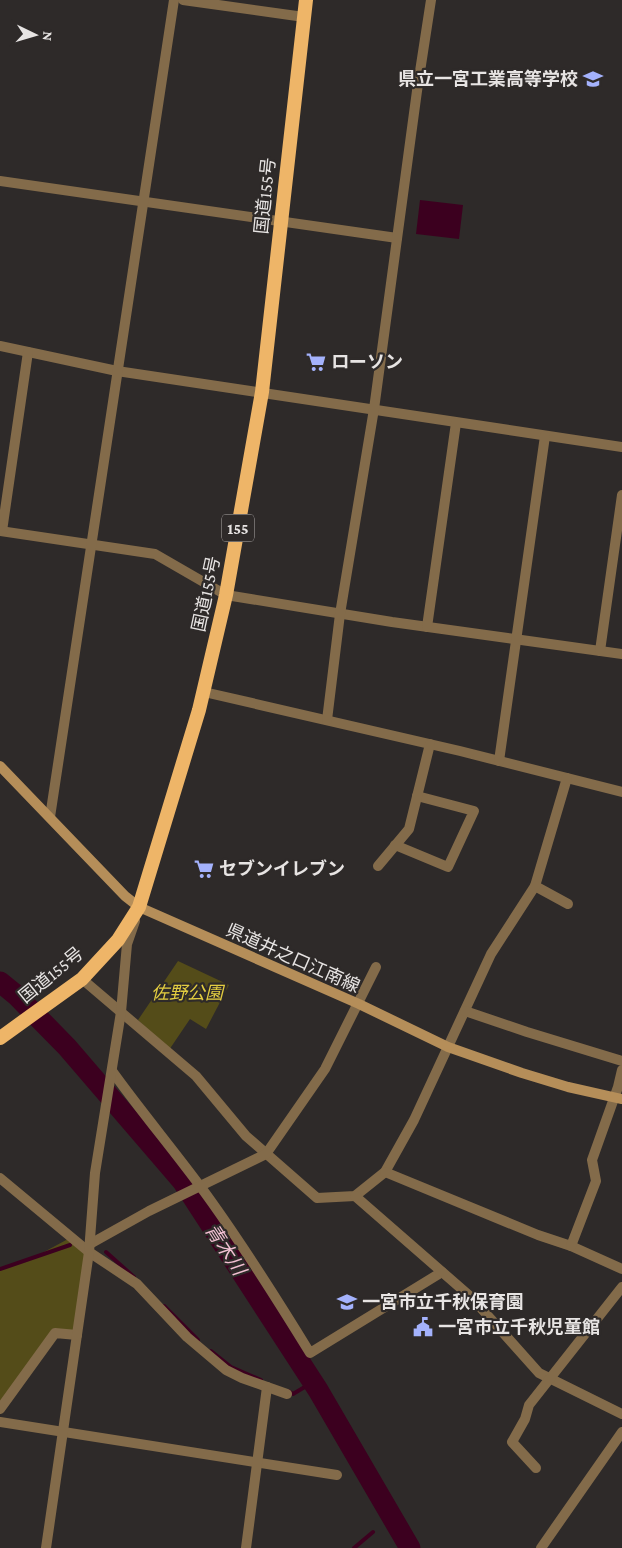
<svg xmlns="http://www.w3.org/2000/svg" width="622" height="1548" font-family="'Crimson Pro','Noto Sans JP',serif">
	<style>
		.green { fill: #544c19 }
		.water { fill: #3c001f }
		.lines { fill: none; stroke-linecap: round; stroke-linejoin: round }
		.stream { stroke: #3c001f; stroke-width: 4 }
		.river { stroke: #3c001f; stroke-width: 21 }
		.minor { stroke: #836b4a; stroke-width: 10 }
		.tertiary { stroke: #836b4a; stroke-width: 10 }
		.secondary { stroke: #b58e59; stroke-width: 10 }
		.trunk { stroke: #eeb568; stroke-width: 14 }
		.labels { text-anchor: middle; stroke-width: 4.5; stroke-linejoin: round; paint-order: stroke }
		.shield { fill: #2e2a29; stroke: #b0acab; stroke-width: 1 }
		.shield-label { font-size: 16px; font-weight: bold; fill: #e7e4e3 }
		.poi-label { font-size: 18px; font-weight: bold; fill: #e7e4e3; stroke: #2e2a29; text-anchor: start }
		.street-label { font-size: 18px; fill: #e7e4e3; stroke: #2e2a29 }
		.park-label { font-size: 18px; font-style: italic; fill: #e2cc40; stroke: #2e2a29 }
		.water-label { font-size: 19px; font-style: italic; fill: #f3c0d3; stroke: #2e2a29 }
	</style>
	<rect width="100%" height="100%" fill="#2e2a29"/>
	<g class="green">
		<polygon points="178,961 229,985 206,1029 190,1019 169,1050 138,1020"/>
		<polygon points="68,1239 90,1244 77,1335 55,1333 0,1406 0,1269 33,1258"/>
	</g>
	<polygon class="water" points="420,200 463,205 459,239 416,234"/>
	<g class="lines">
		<g class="stream">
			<polyline points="106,1252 134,1277"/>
			<polyline points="0,1269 70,1245"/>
			<polyline points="164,1306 198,1340"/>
			<polyline points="211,1351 231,1367 261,1380"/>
			<polyline points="288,1391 293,1394 313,1382"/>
			<polyline points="354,1548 373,1532"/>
		</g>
		<polyline class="river" points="0,982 16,995 67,1047 183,1182 318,1390 410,1548"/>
		<g class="minor">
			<polyline points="183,0 304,17"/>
			<polyline points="0,181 397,238"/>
			<polyline points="0,346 117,371 622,447"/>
			<polyline points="0,531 155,554 226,595 392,622 622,654"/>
			<polyline points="2,531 28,352"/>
			<polyline points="427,627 456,423"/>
			<polyline points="600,651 622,495"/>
			<polyline points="204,692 460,751 622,792"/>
			<polyline points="327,720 340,614 374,409 417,91 431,0"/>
			<polyline points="499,761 545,436"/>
			<polyline points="50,817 174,0"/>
			<polyline points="395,845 448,867 474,811 417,796"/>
			<polyline points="378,866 409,829 430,744"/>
			<polyline points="535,886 568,904"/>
			<polyline points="82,979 196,1076 246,1136 317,1198 355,1196 385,1172 414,1120 491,954 535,886 567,778"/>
			<polyline points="465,1011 527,1032 622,1061"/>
			<path d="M112,1071c28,39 59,76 88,115 40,54 75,110 110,167l132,-81"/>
			<polyline points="385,1172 538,1235 571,1246 622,1269"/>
			<polyline points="0,1178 89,1252 137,1284 187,1337 226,1370 242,1378 287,1394"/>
			<polyline points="355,1196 472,1298 539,1373 622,1414"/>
			<polyline points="90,1244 149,1211 266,1154 325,1069 376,967"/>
			<polyline points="571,1246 596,1181 592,1160 618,1087 622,1070"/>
			<polyline points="0,1409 55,1333 77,1335"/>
			<polyline points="0,1422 337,1475"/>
			<polyline points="536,1468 512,1442 525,1419 529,1405 622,1287"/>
			<polyline points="246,1548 267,1387"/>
			<polyline points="541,1548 622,1432"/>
		</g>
		<polyline class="tertiary" points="46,1548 89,1252 95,1173 121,1012 127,944 135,921"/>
		<polyline class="secondary" points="0,766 125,896 139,907 359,1004 448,1047 522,1073 568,1087 622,1099"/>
		<polyline class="trunk" points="0,1038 82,979 118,940 139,907 199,710 226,595 262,392 306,0"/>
	</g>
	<defs>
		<symbol id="school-bare" viewBox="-9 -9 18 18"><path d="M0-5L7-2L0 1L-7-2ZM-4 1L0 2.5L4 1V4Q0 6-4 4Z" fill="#a4b2fc" stroke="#2e2a29" stroke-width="2.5" paint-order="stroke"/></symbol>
		<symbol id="supermarket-bare" viewBox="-9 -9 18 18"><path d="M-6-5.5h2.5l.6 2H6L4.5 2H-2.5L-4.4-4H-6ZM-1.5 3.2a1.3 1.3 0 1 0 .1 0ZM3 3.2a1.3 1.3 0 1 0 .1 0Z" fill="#a4b2fc" stroke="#2e2a29" stroke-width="2.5" paint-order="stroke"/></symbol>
		<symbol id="civic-bare" viewBox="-9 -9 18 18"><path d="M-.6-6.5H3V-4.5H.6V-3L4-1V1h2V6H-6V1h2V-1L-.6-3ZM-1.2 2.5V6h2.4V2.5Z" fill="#a4b2fc" stroke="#2e2a29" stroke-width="2.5" paint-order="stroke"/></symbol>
	</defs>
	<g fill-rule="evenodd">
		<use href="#school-bare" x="579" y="65" width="28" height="28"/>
		<use href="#supermarket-bare" x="302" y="348" width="28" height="28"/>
		<use href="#supermarket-bare" x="190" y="855" width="28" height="28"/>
		<use href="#school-bare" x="333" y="1288" width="28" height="28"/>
		<use href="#civic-bare" x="409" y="1313" width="28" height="28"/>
	</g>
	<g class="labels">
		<rect class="shield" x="222" y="514.5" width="32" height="27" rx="4"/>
		<g class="shield-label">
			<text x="238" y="534">155</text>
		</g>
		<g class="poi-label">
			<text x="578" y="85" text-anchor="end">県立一宮工業高等学校</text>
			<text x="331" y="368">ローソン</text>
			<text x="219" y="875">セブンイレブン</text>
			<text x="362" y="1308">一宮市立千秋保育園</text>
			<text x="438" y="1333">一宮市立千秋児童館</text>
		</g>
		<g class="street-label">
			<text transform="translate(265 196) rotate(-84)" y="6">国道155号</text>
			<text transform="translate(206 594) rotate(-78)" y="6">国道155号</text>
			<text transform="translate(293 958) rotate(24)" y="6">県道井之口江南線</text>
			<text transform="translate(51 975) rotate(-39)" y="6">国道155号</text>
		</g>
		<g class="park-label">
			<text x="187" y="999">佐野公園</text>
		</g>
		<g class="water-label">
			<text transform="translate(226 1249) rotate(57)" y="7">青木川</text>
		</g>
	</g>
	<g transform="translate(35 35) rotate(95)" stroke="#2e2a29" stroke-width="4" paint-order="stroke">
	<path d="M0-4L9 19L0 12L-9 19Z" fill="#e7e4e3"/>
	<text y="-8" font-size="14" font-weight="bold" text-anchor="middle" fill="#e7e4e3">N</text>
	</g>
</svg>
